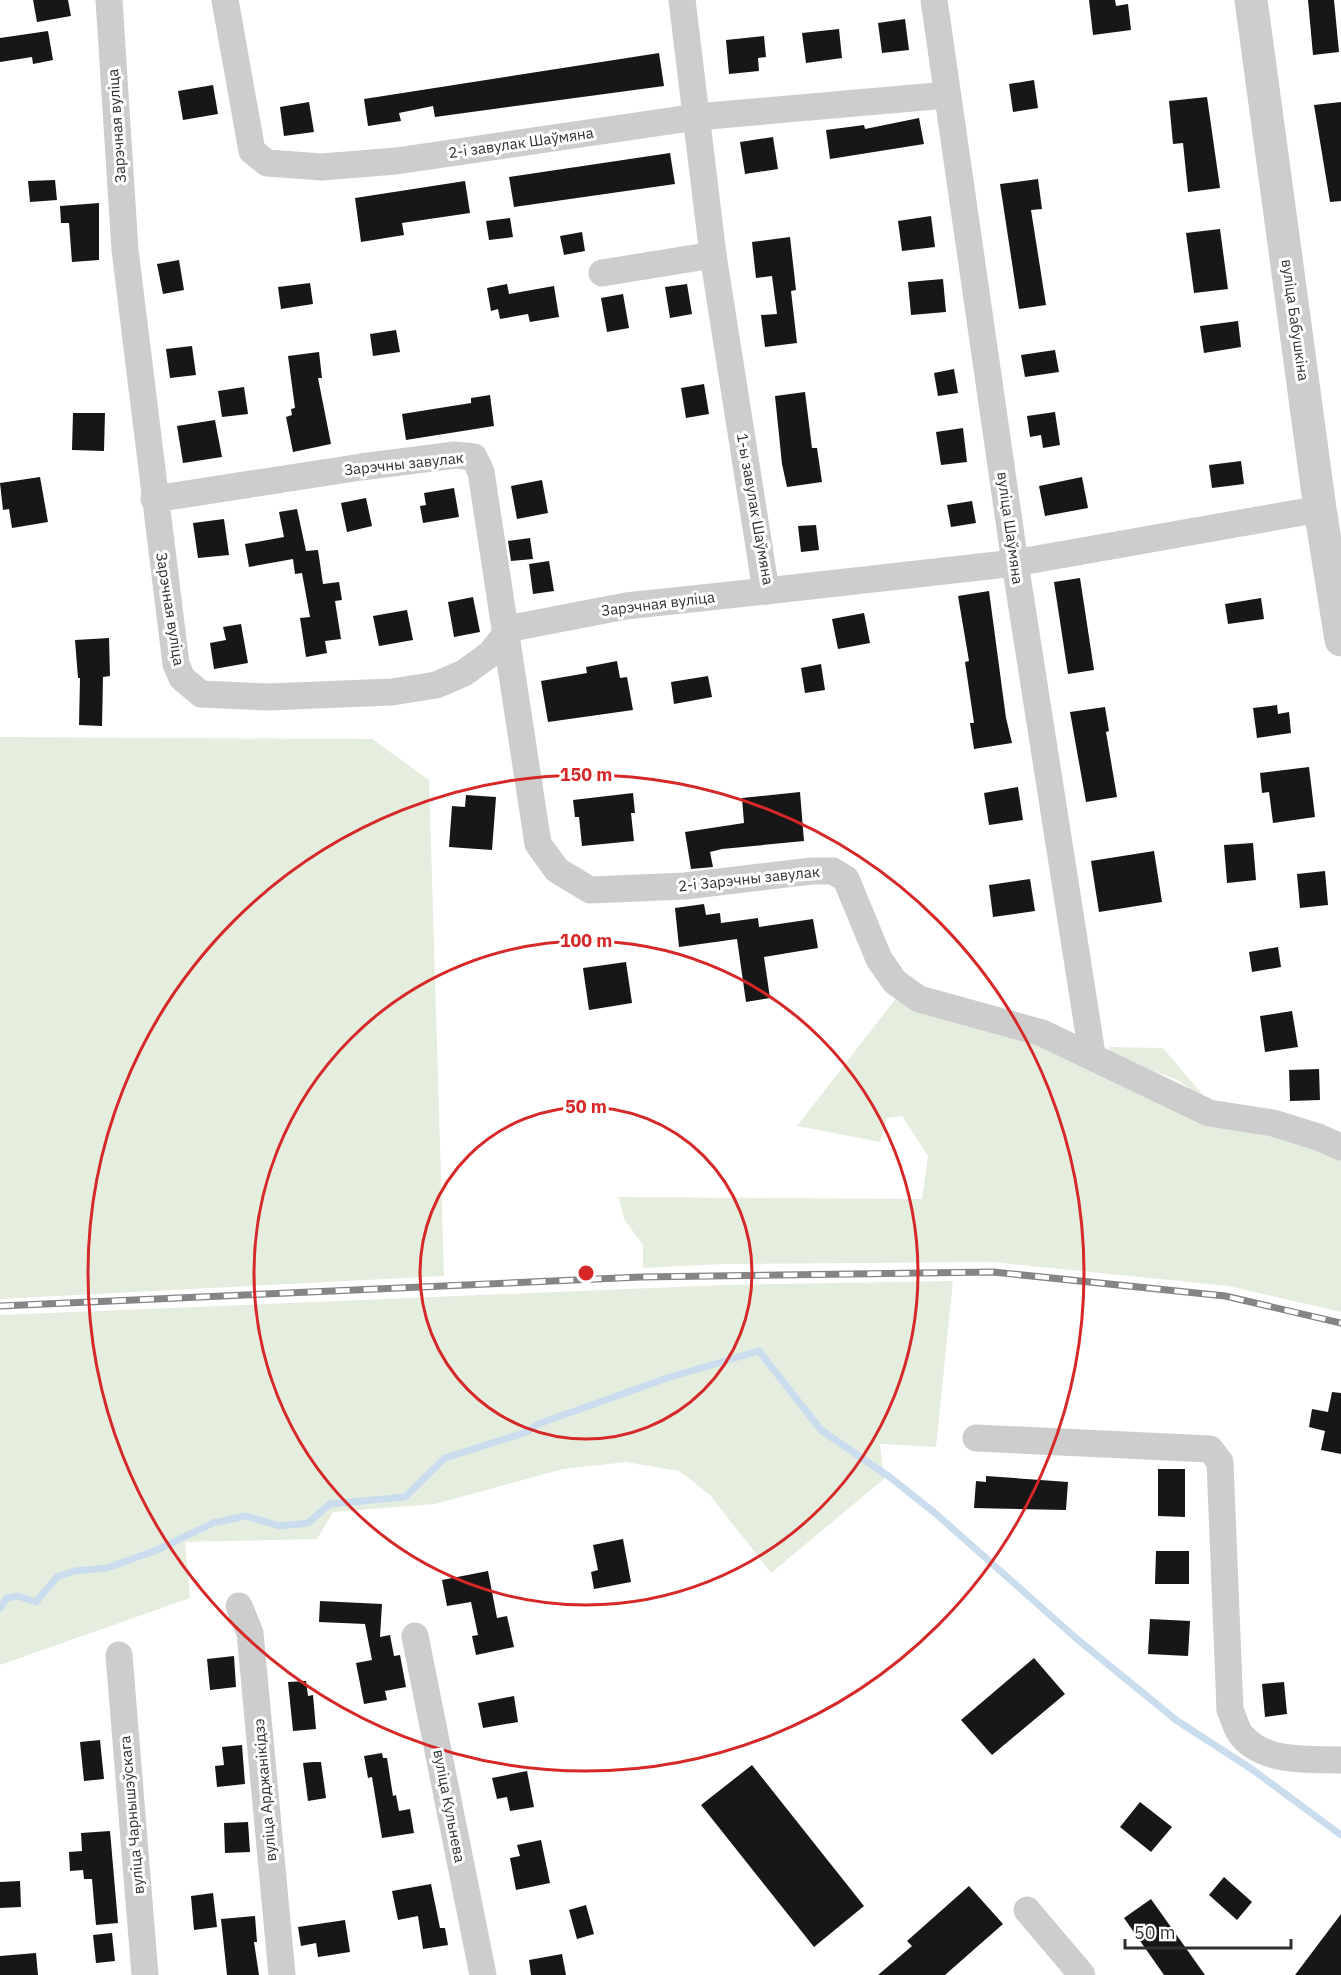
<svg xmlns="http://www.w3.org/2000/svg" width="1341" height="1975" font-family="'IBM Plex Sans',sans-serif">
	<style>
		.green { fill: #e5eede }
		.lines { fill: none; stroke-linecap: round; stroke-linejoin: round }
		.stream { stroke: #c9ddef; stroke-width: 7 }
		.building { fill: #171717 }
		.minor { stroke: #cdcdcd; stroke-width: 27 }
		.tertiary { stroke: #cdcdcd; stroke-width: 33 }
		.rail-casing { stroke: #858585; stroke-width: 7 }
		.rail { stroke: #fff; stroke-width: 4.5; stroke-dasharray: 14; stroke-linecap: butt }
		.ring { fill: none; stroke: #d62828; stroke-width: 3 }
		.labels { text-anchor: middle; stroke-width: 6; stroke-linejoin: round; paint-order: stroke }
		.street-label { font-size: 15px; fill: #303030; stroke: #fff }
		.centre { fill: #d62828; stroke: #fff; stroke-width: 3 }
		.ring-label { font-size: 18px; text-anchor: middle; font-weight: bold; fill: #d62828; stroke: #fff; stroke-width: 6; stroke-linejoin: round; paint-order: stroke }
	</style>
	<rect width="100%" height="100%" fill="#fff"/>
	<g class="green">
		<polygon points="0,737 372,739 429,780 444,1276 0,1299"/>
		<polygon points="897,997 1041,1039 1341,1158 1341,1312 1228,1286 992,1262 724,1264 643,1268 643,1245 624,1219 619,1197 922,1199 928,1156 902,1116 887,1118 880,1142 797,1126"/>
		<polygon points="1109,1047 1163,1048 1212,1106 1178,1080 1111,1056"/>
		<polygon points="953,1281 936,1447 880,1444 884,1479 771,1573 710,1495 679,1471 626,1462 563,1469 435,1504 333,1512 317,1539 185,1542 190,1598 0,1665 0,1315 723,1285"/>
	</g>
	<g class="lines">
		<polyline class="stream" points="0,1608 7,1598 18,1596 36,1602 57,1577 75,1571 107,1568 157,1550 213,1523 246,1516 280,1526 308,1523 330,1504 405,1497 445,1458 527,1432 538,1424 670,1377 759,1351 821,1430 891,1478 935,1513 1077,1639 1176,1720 1253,1770 1341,1835"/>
	</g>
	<g class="building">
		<polygon points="33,0 68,0 71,16 37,22"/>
		<polygon points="1089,0 1115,0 1116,6 1128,4 1131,30 1093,35"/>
		<polygon points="1308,0 1334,0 1339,52 1313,55"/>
		<polygon points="905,19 909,50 882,53 878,23"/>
		<polygon points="839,29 842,58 806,63 802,33"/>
		<polygon points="48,31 53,60 33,64 32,57 0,62 0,38"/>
		<polygon points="764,36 766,57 758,58 759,71 729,74 726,40"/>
		<polygon points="659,53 664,86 435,117 433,106 399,113 401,121 368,126 364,99"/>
		<polygon points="1034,80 1038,108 1013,112 1009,84"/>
		<polygon points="213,85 218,114 183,120 178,91"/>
		<polygon points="1207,97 1220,188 1188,192 1183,143 1173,144 1169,101"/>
		<polygon points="309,102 314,132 284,136 280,107"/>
		<polygon points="1341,102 1341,201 1330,202 1314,105"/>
		<polygon points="919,118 924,144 830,159 826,130 864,125 865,129"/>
		<polygon points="773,137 778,169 745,174 740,142"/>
		<polygon points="670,153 675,184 514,207 509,177"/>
		<polygon points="1038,179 1042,209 1031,210 1046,305 1019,309 1000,184"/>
		<polygon points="55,180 57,200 30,202 28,181"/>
		<polygon points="465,181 470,213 402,223 404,235 361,242 355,198"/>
		<polygon points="99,203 99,260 72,262 69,223 61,223 60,206"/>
		<polygon points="931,216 935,247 902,251 898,221"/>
		<polygon points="510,218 513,237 489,240 486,221"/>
		<polygon points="1220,229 1228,289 1194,293 1186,233"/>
		<polygon points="582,232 585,251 564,255 560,236"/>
		<polygon points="790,237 796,290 791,291 797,343 765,347 761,315 777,314 772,276 756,278 752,242"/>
		<polygon points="179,260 184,290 163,294 157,264"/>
		<polygon points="943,279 946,312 911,315 908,282"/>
		<polygon points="310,283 313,304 281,309 278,287"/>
		<polygon points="507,284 509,294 554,286 559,317 530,322 528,314 500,319 498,309 491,311 487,288"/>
		<polygon points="687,284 692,314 670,318 665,287"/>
		<polygon points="623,294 629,328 607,332 601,298"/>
		<polygon points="1238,321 1241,347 1204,353 1200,326"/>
		<polygon points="396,330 400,352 373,356 370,334"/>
		<polygon points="192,346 196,375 170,378 166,349"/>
		<polygon points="1055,350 1059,372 1025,377 1021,355"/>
		<polygon points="319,352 322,378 318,378 331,444 293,452 286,417 292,415 291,409 295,408 288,356"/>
		<polygon points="954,369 958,393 938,396 934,373"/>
		<polygon points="704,384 709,414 686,418 681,388"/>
		<polygon points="244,387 248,414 222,417 218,391"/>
		<polygon points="805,392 812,448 817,448 822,482 787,487 782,464 775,396"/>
		<polygon points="490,395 494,426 406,440 402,414 471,403 471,398"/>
		<polygon points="1055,412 1060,445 1043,448 1041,435 1030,437 1027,416"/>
		<polygon points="73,413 105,413 104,451 72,450"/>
		<polygon points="215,420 222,457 183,463 177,426"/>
		<polygon points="963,428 967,462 941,465 936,432"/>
		<polygon points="1241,461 1244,484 1212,488 1209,465"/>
		<polygon points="40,477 48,522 12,528 9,509 3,510 0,483"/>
		<polygon points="1082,477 1088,508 1045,516 1039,486"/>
		<polygon points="542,480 548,513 517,519 511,486"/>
		<polygon points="454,488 459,517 423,523 420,506 426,505 424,493"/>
		<polygon points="366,498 372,526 347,532 341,503"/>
		<polygon points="972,501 976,523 951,527 947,505"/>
		<polygon points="297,509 306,551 318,550 323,584 339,582 342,600 335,601 341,639 325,641 327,653 306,657 300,618 310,617 302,573 295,574 293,559 249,567 245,544 284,537 279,512"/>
		<polygon points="224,519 229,555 198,558 193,523"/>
		<polygon points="816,525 819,550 801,552 798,526"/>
		<polygon points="530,538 533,559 511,561 508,541"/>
		<polygon points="549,561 554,591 533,594 529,564"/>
		<polygon points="1080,578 1094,670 1068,674 1054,582"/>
		<polygon points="989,591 1006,718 1012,743 974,749 970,723 974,723 965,662 969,661 958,596"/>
		<polygon points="473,597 480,632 454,637 448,602"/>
		<polygon points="1261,598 1264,619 1228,624 1225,604"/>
		<polygon points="407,610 413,640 379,646 373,616"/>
		<polygon points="864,613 870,643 838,649 832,619"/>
		<polygon points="241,624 248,663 214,669 210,643 226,640 223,627"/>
		<polygon points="109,638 110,676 103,677 102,726 79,725 80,678 78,678 75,640"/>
		<polygon points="617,661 620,678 627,677 633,710 548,722 541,681 587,673 586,667"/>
		<polygon points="821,664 825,690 805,693 801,668"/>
		<polygon points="708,676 712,697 674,704 671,682"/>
		<polygon points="1277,705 1278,714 1289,712 1291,733 1257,738 1253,708"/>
		<polygon points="1105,707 1109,731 1106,732 1117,797 1086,802 1070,712"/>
		<polygon points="1309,767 1315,817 1273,823 1269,792 1262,793 1260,773"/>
		<polygon points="1018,787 1023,820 989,825 984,793"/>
		<polygon points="800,792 804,841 722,849 710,852 713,867 691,869 685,832 744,823 742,798"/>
		<polygon points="633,793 635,813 631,813 634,841 582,846 579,817 575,817 573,800"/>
		<polygon points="466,795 496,797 492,850 449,847 452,806 465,807"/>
		<polygon points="1253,843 1256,880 1227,883 1224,845"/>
		<polygon points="1154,851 1162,902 1099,912 1091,861"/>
		<polygon points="1325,871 1328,905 1300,908 1297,874"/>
		<polygon points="1030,879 1035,911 993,917 989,885"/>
		<polygon points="704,904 706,915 720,913 721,923 758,918 759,927 813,919 818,948 764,957 770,998 746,1002 737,939 679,947 675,908"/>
		<polygon points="1278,947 1281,967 1252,972 1249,952"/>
		<polygon points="626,962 632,1003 589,1010 583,968"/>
		<polygon points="1292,1011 1298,1047 1265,1052 1260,1016"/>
		<polygon points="1319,1069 1320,1100 1290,1101 1289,1070"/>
		<polygon points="1332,1392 1341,1393 1341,1454 1321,1450 1325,1431 1309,1427 1312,1409 1328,1412"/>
		<polygon points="1158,1469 1185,1469 1185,1517 1158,1516"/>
		<polygon points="986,1476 1068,1482 1066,1510 974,1508 976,1481 986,1482"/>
		<polygon points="623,1539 631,1582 594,1589 591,1572 598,1570 593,1545"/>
		<polygon points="1156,1551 1189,1551 1189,1584 1155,1584"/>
		<polygon points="488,1571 497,1618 507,1616 514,1647 476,1655 472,1636 478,1635 471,1602 447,1606 442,1580"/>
		<polygon points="320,1601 382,1604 380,1637 390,1635 394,1656 400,1655 406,1687 385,1691 387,1700 364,1704 356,1663 372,1660 365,1624 319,1622"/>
		<polygon points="1150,1619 1190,1621 1188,1656 1148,1654"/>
		<polygon points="234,1656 236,1687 210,1690 207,1659"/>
		<polygon points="1034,1658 1065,1694 992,1755 961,1720"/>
		<polygon points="306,1681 308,1696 313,1695 316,1729 293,1731 288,1682"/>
		<polygon points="1284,1682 1287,1714 1265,1717 1262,1684"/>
		<polygon points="514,1696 518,1722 483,1728 478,1703"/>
		<polygon points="100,1740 104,1779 84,1781 80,1742"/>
		<polygon points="242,1745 245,1784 217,1787 215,1766 224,1765 222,1747"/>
		<polygon points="382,1753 383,1758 387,1758 393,1796 396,1795 399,1811 410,1809 414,1833 382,1838 372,1777 368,1778 364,1756"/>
		<polygon points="313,1762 321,1762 326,1798 308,1801 303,1763"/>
		<polygon points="752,1765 864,1906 814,1947 701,1805"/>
		<polygon points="527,1771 534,1807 510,1811 507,1797 497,1799 492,1778"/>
		<polygon points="1140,1802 1172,1827 1151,1852 1120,1827"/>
		<polygon points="248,1822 250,1852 225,1853 224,1823"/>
		<polygon points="110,1831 118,1923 96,1925 92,1879 84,1879 83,1870 70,1871 69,1852 82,1851 81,1833"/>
		<polygon points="541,1840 550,1883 516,1890 510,1858 520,1856 517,1845"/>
		<polygon points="1224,1877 1252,1902 1237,1920 1209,1895"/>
		<polygon points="20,1881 21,1907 0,1908 0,1882"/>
		<polygon points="431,1884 440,1928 445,1928 448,1945 423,1949 418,1916 398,1920 392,1891"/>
		<polygon points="969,1886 1003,1924 945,1975 878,1975 912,1946 907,1941"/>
		<polygon points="213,1893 217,1927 194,1930 191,1896"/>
		<polygon points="1151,1899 1205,1975 1164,1975 1124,1918"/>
		<polygon points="586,1905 594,1934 577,1939 569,1910"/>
		<polygon points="1341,1914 1341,1975 1295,1975"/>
		<polygon points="255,1916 257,1942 254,1942 259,1975 227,1975 221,1919"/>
		<polygon points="345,1920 350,1952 318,1957 316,1943 301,1946 298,1927"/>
		<polygon points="112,1933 115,1961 96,1963 93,1935"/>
		<polygon points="36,1953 38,1975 0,1975 0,1956"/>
		<polygon points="562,1954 566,1975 531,1975 529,1960"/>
	</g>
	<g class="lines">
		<g class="minor">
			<polyline points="109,0 125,250 176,664 182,678 201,694 268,697 392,692 436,685 464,673 490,654 505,635 517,627 626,606 766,591"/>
			<polyline points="225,0 252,151 267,163 322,167 396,161 697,117 947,95"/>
			<polyline points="682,0 713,255 766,591 1015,563 1320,509"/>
			<polyline points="934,0 1015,563 1092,1054"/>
			<polyline points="602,273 713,255"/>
			<polyline points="154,499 361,467 455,455 474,457 481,472 538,844 557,870 590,890 685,886 812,871 833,871 846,879 879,959 895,982 919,999 1042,1033 1209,1113 1273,1123 1318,1137 1341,1147"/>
			<path d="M976,1438l234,11 10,13 10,248c4,8 6,20 12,26 23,27 67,23 99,24"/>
			<polyline points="239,1606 250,1633 282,1975"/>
			<polyline points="415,1636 483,1975"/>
			<polyline points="119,1655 145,1975"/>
			<polyline points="1027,1910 1082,1975"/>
		</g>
		<polyline class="tertiary" points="1251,0 1320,509 1341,640"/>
		<defs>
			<polyline id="rail" points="0,1306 641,1277 993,1272 1225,1296 1341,1323"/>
		</defs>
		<use href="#rail" class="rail-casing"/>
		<use href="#rail" class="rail"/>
	</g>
	<g class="ring">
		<circle cx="586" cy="1273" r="166"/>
		<circle cx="586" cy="1273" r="332"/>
		<circle cx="586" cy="1273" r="498"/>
	</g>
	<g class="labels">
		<g class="street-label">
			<text transform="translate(117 126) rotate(-94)" y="5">Зарэчная вуліца</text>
			<text transform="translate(521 143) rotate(-8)" y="5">2-і завулак Шаўмяна</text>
			<text transform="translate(1295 320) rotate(82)" y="5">вуліца Бабушкіна</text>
			<text transform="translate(404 464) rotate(-6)" y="5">Зарэчны завулак</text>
			<text transform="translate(755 509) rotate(80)" y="5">1-ы завулак Шаўмяна</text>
			<text transform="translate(1010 528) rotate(82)" y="5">вуліца Шаўмяна</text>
			<text transform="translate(658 604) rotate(-7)" y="5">Зарэчная вуліца</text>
			<text transform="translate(170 609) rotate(81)" y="5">Зарэчная вуліца</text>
			<text transform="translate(749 879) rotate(-6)" y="5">2-і Зарэчны завулак</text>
			<text transform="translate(265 1790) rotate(-95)" y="5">вуліца Арджанікідзэ</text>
			<text transform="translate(449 1806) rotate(79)" y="5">вуліца Кульнева</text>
			<text transform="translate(132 1815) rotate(-95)" y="5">вуліца Чарнышэўскага</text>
		</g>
	</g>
	<circle cx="586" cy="1273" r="9" class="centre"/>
	<g class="ring-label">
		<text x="586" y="781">150 m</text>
		<text x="586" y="947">100 m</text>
		<text x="586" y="1113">50 m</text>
	</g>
	<path d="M1125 1939v9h166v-9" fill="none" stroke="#303030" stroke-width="3"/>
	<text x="1134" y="1939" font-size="18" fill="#303030" stroke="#ffffff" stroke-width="4.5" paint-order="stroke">50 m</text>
</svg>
